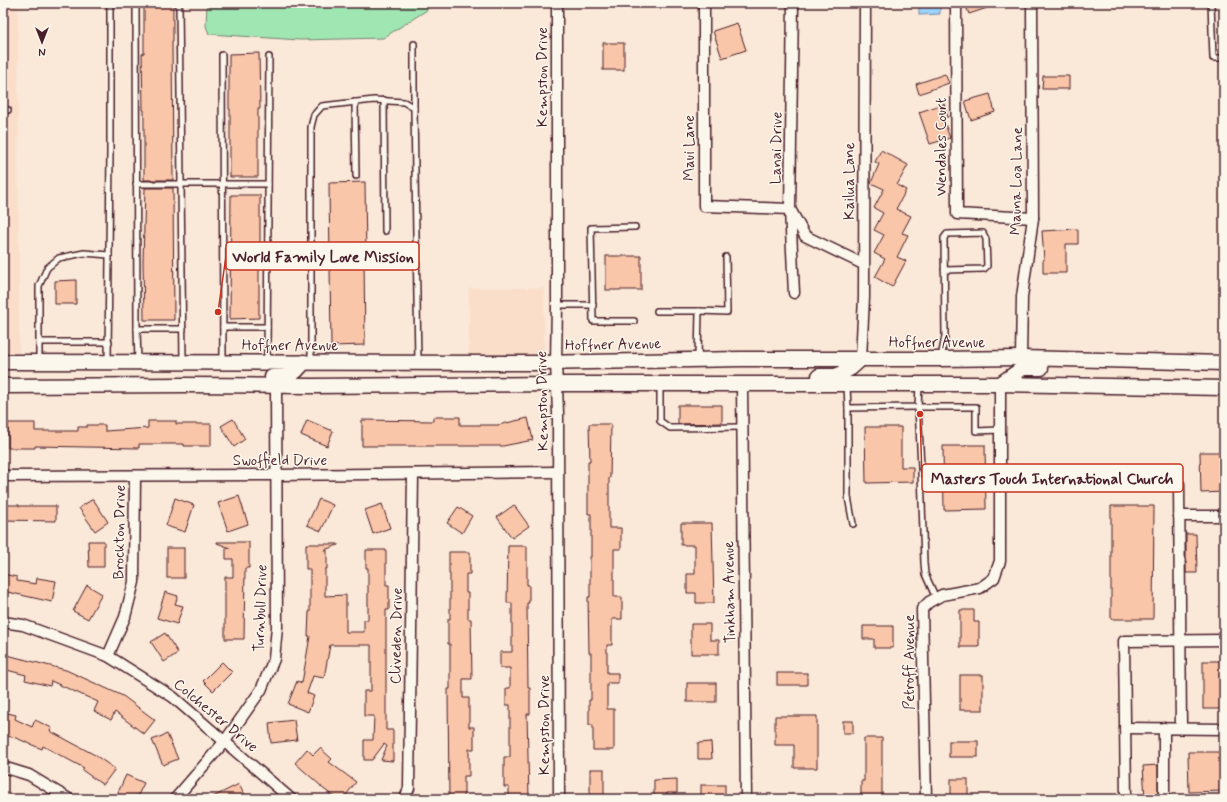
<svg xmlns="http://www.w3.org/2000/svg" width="1227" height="802" font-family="Mynerve,sans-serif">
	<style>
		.built { fill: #fadeca }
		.green { fill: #a0e6b2; stroke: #75826e }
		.water { fill: #9ad2fa; stroke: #7a8aa7 }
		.building { fill: #f9c6a9; stroke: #4a1f2b }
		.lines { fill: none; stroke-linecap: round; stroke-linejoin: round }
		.service-casing { stroke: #4a1f2b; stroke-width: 8 }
		.minor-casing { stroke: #4a1f2b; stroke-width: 13 }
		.secondary-casing { stroke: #4a1f2b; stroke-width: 17 }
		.service { stroke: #fbf7ec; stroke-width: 5 }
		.minor { stroke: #fbf7ec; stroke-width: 10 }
		.secondary { stroke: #fbf7ec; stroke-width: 14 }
		.labels { text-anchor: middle; stroke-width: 3; stroke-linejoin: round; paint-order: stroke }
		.street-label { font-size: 15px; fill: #4a1f2b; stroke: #fbf7ec }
		.leader { fill: none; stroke: #c8321e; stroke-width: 1.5 }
		.callout-dot { fill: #c8321e; stroke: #fbf7ec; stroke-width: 1.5 }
		.callout { fill: #fbf7ec; stroke: #c8321e; stroke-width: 1.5 }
		.callout-label { font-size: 16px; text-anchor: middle; font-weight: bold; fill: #4a1f2b }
	</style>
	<rect width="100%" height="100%" fill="#fae8d8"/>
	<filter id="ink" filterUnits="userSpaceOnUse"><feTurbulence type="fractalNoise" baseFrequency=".025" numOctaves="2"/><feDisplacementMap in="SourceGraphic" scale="8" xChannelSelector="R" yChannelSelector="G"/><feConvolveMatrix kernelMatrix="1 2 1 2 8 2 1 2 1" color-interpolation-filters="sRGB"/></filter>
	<g filter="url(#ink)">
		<g class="built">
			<polygon points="3,3 18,3 19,357 3,358"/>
			<polygon points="469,288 544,288 544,356 469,357"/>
		</g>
		<polygon class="green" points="207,3 430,3 427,10 383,38 300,40 209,34 206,26"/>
		<polygon class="water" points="940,3 940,14 919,15 919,4"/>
		<g class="building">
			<polygon points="144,3 173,3 173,41 172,41 173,180 144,180 144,110 143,110 142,54 144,53"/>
			<polygon points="965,3 996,3 996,5 969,14"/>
			<polygon points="737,23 746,50 722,58 713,31"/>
			<rect x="603" y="43" width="21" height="27"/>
			<polygon points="259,53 260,109 258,109 258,177 230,177 230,109 229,109 229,54"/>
			<polygon points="945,74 949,83 919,94 916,84"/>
			<polygon points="1043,76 1069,76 1069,89 1042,89"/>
			<polygon points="990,94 995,112 971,120 965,101"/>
			<polygon points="944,104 948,117 943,118 950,138 930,144 919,112"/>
			<polygon points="881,150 908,165 897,185 906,190 896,209 911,216 902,233 908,235 897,257 906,261 892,287 875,277 885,259 874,253 884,235 874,230 883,213 874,208 884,189 871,183 879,164 875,162"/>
			<polygon points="365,182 366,258 364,258 365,345 331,346 329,183"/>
			<polygon points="145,188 173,188 174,320 144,320 143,262"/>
			<polygon points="231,195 260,195 260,250 259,250 259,318 230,319"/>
			<polygon points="1078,229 1078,244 1066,244 1066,273 1043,273 1043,260 1044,260 1042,231"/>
			<rect x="606" y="256" width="35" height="34"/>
			<polygon points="76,280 76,304 55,304 55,281"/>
			<polygon points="678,405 722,405 722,423 678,424"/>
			<polygon points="433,417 460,417 460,425 498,425 528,418 533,440 503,446 362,446 362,420 433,421"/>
			<polygon points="233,419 245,439 234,447 221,426"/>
			<polygon points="307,420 333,431 327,446 301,435"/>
			<polygon points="148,421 176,421 176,424 211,424 211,446 184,446 184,444 139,444 139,448 35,446 35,448 8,448 8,423 35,423 35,431 78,431 78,427 87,427 87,425 105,425 105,431 148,428"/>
			<polygon points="589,424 611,424 610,478 609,478 609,528 621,528 621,549 614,549 614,597 622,597 622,619 612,619 612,645 607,645 607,673 618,673 618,683 607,683 607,709 614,709 614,750 593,750 593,725 589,725 589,700 591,700 591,653 589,653 588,597 590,597 590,557 591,557 591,514 588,514 588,461 590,461"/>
			<polygon points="865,427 901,427 901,467 913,467 913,482 866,483"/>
			<polygon points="966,445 985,445 986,509 944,510 943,446 966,446"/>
			<polygon points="1200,452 1224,452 1224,492 1201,493"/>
			<polygon points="239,496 248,524 228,531 218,503"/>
			<polygon points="175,498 194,505 185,532 166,526"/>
			<polygon points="93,499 108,522 95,531 79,508"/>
			<polygon points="319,499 333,505 321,531 307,525"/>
			<polygon points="382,504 390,528 373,534 365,510"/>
			<polygon points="3,505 19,505 19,506 56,506 56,521 3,520"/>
			<polygon points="514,505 529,526 512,538 497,517"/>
			<polygon points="1111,506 1154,506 1153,619 1111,619"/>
			<polygon points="458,507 472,516 462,533 447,523"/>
			<polygon points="681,523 712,523 714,603 696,603 696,593 687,593 687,574 695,574 695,545 681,545"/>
			<polygon points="1186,534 1196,534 1197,573 1186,573"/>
			<polygon points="88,541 104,541 104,567 89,567"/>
			<polygon points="217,542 249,542 249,568 245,568 244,639 225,639 225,577 233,577 233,559 226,559 226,548 230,548 217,543"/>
			<polygon points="306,544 338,544 338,545 324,550 327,550 327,569 325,569 325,596 346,595 346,632 364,632 364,620 368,620 368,568 366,568 366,550 386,550 386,585 389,585 389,610 386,610 386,730 393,730 393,761 381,760 387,746 384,744 372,760 364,760 364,740 373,740 374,716 364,716 364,691 371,691 371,645 330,645 324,678 313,676 307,693 314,696 308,712 288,704 297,681 302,683 310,636 308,636 309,612 310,612 310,569 306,569"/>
			<polygon points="508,546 527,546 527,585 529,585 529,603 527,603 528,688 530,688 530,714 527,714 529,799 509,799 509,787 504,787 504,757 510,757 510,705 506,705 506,688 510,688 510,668 500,668 500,652 512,652 512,603 507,603"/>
			<rect x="167" y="548" width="17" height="30"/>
			<polygon points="449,552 470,552 470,574 466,574 466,593 468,593 468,619 471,619 472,679 463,679 463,698 469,698 469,727 474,727 474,749 469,749 469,776 464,776 464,799 449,799 448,689 450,689 450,644 448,644 448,619 450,619 450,574 449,574"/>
			<polygon points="3,574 17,577 17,581 36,584 37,578 56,581 52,602 3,591"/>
			<polygon points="87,585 102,594 88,619 73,611"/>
			<polygon points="165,592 178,596 175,604 183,606 177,624 157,618"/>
			<polygon points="960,610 974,610 974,622 979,622 979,647 960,647"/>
			<polygon points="691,624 710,624 710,640 719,640 719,654 691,654"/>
			<polygon points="863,626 893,626 893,648 874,648 874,639 863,639"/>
			<polygon points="165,633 178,653 164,662 151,642"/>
			<polygon points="3,654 66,670 123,696 155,720 144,734 115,712 111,720 94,711 98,702 51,681 50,686 25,680 26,675 3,669"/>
			<rect x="1203" y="661" width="21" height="48"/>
			<polygon points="222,662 232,672 213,691 203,681"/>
			<rect x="777" y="673" width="30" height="12"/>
			<rect x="960" y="675" width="23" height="35"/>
			<rect x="687" y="683" width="29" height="19"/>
			<polygon points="3,712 16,715 15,719 32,727 35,720 52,728 50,731 95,755 115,769 103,785 82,770 84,768 43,746 42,749 16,738 3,735"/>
			<polygon points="775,716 817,716 817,768 794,768 794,745 775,745"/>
			<polygon points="294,720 297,740 271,743 269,723"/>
			<rect x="843" y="721" width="10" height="12"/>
			<polygon points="167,734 178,759 163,765 152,740"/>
			<polygon points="864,738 882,738 882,799 861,799 861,781 864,781"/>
			<rect x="949" y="741" width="29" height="16"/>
			<polygon points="711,742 712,759 698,759 698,743"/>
			<polygon points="320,748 332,759 329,762 356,782 343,799 337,799 321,787 321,786 295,763 307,749 313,755"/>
			<polygon points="1188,752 1224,752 1224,791 1189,792"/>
			<polygon points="1158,765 1158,799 1145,799 1143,766"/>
			<rect x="590" y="769" width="14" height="26"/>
			<polygon points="126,775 144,783 136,799 115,799"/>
			<polygon points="677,779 677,793 667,793 667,799 654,799 654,780"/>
			<rect x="951" y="779" width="17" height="20"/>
			<polygon points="239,784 246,799 209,799"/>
			<rect x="701" y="785" width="24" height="14"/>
		</g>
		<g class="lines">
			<defs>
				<g id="service">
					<polyline points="136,3 137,329 183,329"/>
					<polyline points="179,3 183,362"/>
					<polyline points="1211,3 1213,58 1224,58"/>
					<polyline points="222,55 223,362"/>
					<polyline points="384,100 385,231"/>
					<polyline points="355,102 356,176"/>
					<polyline points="414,108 414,44"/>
					<polyline points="3,110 8,110"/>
					<polyline points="136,184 268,184"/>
					<polyline points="557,305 593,305"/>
					<polyline points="657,311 699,311 698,358"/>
					<polyline points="699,311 727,312 726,257"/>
					<polyline points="634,321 593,321 591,228 635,227"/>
					<polyline points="3,326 3,327"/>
					<polyline points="223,327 267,327"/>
					<polyline points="137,329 138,362"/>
					<polyline points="39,342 109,342"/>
					<polyline points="941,358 945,336 944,238 947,234 983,233 986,239 987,266 984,269 944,270"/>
					<polyline points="39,361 39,286 47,268 59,258 84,253 109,255"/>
					<polyline points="267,361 269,57"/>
					<polyline points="311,361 311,127 314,115 322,106 374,100 404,102 414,108 418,362"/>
					<polyline points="108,362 110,151 110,3"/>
					<polyline points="660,385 660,421 670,428 742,427"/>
					<polyline points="847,386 848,408 848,497 853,524"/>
					<polyline points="848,408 918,407 919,385"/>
					<polyline points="921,467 918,407 976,407 976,431 1000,430"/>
					<polyline points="921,471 924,563 925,574 936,598"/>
				</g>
				<g id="minor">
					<polyline points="557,3 557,305 556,362 558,413 559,799"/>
					<polyline points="704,3 704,206 790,209 805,236 863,264"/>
					<polyline points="793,3 790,209 794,293"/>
					<polyline points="956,3 957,214 1033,218"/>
					<polyline points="1021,358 1022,297 1033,218 1032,3"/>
					<polyline points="861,359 864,297 865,3"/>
					<polyline points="742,384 746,799"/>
					<polyline points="3,476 276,475 558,472"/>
					<polyline points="1116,484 1179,484 1181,728"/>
					<polyline points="1179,516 1224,516"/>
					<polyline points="3,622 23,625 108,656 173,697 291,799"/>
					<polyline points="108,656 125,617 134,582 135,476"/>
					<polyline points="1125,728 1224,729"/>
					<polyline points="1164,728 1164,799"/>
					<polyline points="3,767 29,775 69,799"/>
					<polyline points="175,799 225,741 261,690 274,659 277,627 276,385"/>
					<polyline points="405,799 409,788 413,474"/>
					<polyline points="926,799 922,609 929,602 942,595 980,588 994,578 1000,561 1000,384"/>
					<polyline points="1126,799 1124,641 1224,640"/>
				</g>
				<g id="secondary">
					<polyline points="3,362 540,363 740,359 940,359 1021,358 1224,363"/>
					<polyline points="819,376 836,376 851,368 861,359"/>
					<path d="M272,377c17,0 22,-1 32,-15"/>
					<polyline points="1000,384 1023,368 1041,368"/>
					<polyline points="3,386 185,385 313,386 557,384 1000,384 1224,388"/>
				</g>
			</defs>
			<use href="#service" class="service-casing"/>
			<use href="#minor" class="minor-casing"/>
			<use href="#secondary" class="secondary-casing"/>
			<use href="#service" class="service"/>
			<use href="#minor" class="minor"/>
			<use href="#secondary" class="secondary"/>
		</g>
	</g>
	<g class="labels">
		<g class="street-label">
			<text transform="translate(542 77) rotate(-90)" y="5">Kempston Drive</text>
			<text transform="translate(941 147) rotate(-90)" y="5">Wendales Court</text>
			<text transform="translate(689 148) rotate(-90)" y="5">Maui Lane</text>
			<text transform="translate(776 148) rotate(-89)" y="5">Lanai Drive</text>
			<text transform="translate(849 181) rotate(-90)" y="5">Kailua Lane</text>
			<text transform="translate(1016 181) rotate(-89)" y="5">Mauna Loa Lane</text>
			<text x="937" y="347">Hoffner Avenue</text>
			<text transform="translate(613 344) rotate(-1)" y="5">Hoffner Avenue</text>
			<text x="290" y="350">Hoffner Avenue</text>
			<text transform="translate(542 401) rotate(-91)" y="5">Kempston Drive</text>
			<text x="280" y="465">Swoffield Drive</text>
			<text transform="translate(119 532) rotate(-89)" y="5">Brockton Drive</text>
			<text transform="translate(729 592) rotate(-91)" y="5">Tinkham Avenue</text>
			<text transform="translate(260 608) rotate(-88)" y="5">Turnbull Drive</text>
			<text transform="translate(396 636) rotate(-89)" y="5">Cliveden Drive</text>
			<text transform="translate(909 662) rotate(-90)" y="5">Petroff Avenue</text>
			<text transform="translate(216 715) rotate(40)" y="5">Colchester Drive</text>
			<text transform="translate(544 725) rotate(-90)" y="5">Kempston Drive</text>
		</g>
	</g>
	<path class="leader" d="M218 312L226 256M920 414L922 478"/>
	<g class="callout-dot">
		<circle cx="218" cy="312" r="4"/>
		<circle cx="920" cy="414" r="4"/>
	</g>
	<g class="callout">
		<rect x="226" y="242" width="193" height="28" rx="4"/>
		<rect x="922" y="464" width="261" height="28" rx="4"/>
	</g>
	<g class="callout-label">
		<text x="323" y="262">World Family Love Mission</text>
		<text x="1052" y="484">Masters Touch International Church</text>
	</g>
	<rect width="1227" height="802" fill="none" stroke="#fbf7ec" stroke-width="16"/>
	<rect x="8" y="8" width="1211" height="786" fill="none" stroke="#4a1f2b" stroke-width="1.5" filter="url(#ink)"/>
	<g transform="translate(42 42) rotate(180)" stroke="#fbf7ec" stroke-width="3" paint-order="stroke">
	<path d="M0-3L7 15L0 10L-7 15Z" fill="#4a1f2b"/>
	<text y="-6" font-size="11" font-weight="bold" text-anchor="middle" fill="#4a1f2b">N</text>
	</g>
</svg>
